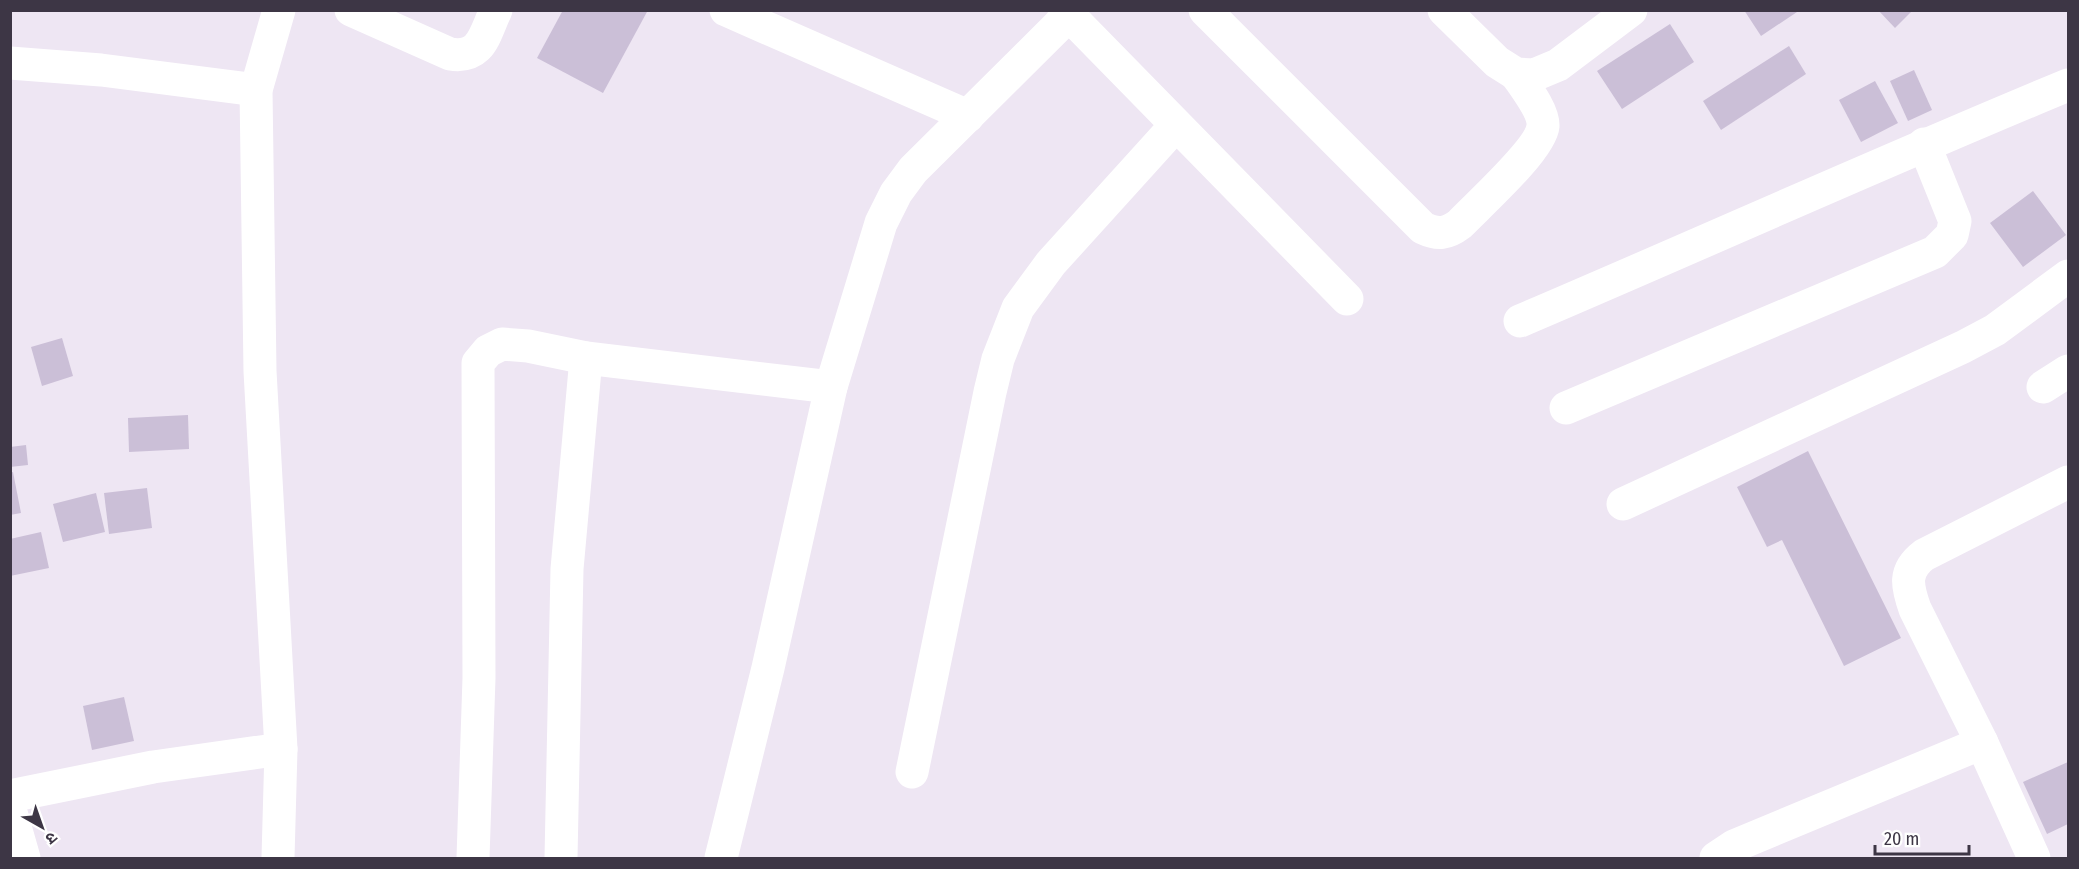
<svg xmlns="http://www.w3.org/2000/svg" width="2079" height="869" font-family="'Fira Sans Condensed','Noto Sans Devanagari',sans-serif">
	<style>
		.building { fill: #cbbfd7 }
		.lines { fill: none; stroke-linecap: round; stroke-linejoin: round }
		.street { stroke: #fff; stroke-width: 33 }
	</style>
	<rect width="100%" height="100%" fill="#eee6f3"/>
	<g class="building">
		<polygon points="563,10 648,10 603,93 537,58"/>
		<polygon points="1744,10 1800,10 1761,36"/>
		<polygon points="1878,10 1913,10 1895,28"/>
		<polygon points="1670,24 1694,62 1622,109 1597,71"/>
		<polygon points="1789,46 1806,74 1721,130 1703,101"/>
		<polygon points="1914,70 1932,110 1908,121 1890,81"/>
		<polygon points="1875,81 1898,123 1861,142 1839,100"/>
		<polygon points="2033,191 2066,235 2023,267 1990,223"/>
		<polygon points="62,338 73,376 42,386 31,347"/>
		<polygon points="188,415 189,449 129,452 128,418"/>
		<polygon points="26,445 28,465 10,467 10,447"/>
		<polygon points="1808,451 1901,638 1844,666 1782,540 1767,547 1737,487"/>
		<polygon points="13,472 21,513 10,515 10,473"/>
		<polygon points="147,488 152,528 109,534 104,493"/>
		<polygon points="96,493 105,532 63,542 53,504"/>
		<polygon points="41,532 49,568 10,576 10,539"/>
		<polygon points="124,697 134,741 92,750 83,706"/>
		<polygon points="2068,762 2068,824 2047,834 2023,782"/>
	</g>
	<g class="lines">
		<g class="street">
			<path d="M351,10l99,44c32,5 34,-19 46,-44"/>
			<polyline points="726,10 968,116"/>
			<polyline points="1064,10 1347,299"/>
			<path d="M1205,10l218,218c15,7 24,6 37,-4 18,-19 81,-75 83,-98 1,-15 -19,-40 -27,-52"/>
			<polyline points="1444,10 1497,62 1516,74 1534,75 1558,65 1631,10"/>
			<polyline points="10,63 101,70 256,90"/>
			<path d="M1520,321c183,-78 364,-160 548,-236"/>
			<polyline points="2043,387 2068,371"/>
			<polyline points="1566,408 1935,252 1952,235 1955,221 1924,144"/>
			<polyline points="1623,504 1963,347 1995,330 2068,276"/>
			<polyline points="912,772 990,392 998,359 1018,308 1051,263 1176,125"/>
			<polyline points="10,796 153,767 281,749"/>
			<polyline points="10,809 24,858"/>
			<polyline points="278,858 281,749 260,371 256,90 279,10"/>
			<polyline points="473,858 479,678 478,363 488,351 502,344 528,346 586,358 831,387"/>
			<polyline points="561,858 567,569 586,358"/>
			<polyline points="721,858 768,668 831,387 881,223 896,193 913,170 1069,15"/>
			<polyline points="1716,858 1734,846 1982,743"/>
			<path d="M2034,858l-52,-115 -67,-134c-8,-23 -12,-38 9,-54l144,-73"/>
		</g>
	</g>
	<rect width="2079" height="869" fill="none" stroke="#3d3645" stroke-width="24"/>
	<g transform="translate(42 827) rotate(140)" stroke="#ffffff" stroke-width="4.5" paint-order="stroke">
	<path d="M0-4.5L10 22L0 15L-10 22Z" fill="#3d3645"/>
	<text y="-9" font-size="16" font-weight="bold" text-anchor="middle" fill="#3d3645">उ</text>
	</g>
	<path d="M1875 845v9h94v-9" fill="none" stroke="#3d3645" stroke-width="3"/>
	<text x="1884" y="845" font-size="18" fill="#3d3645" stroke="#ffffff" stroke-width="4.5" paint-order="stroke">20 m</text>
</svg>
